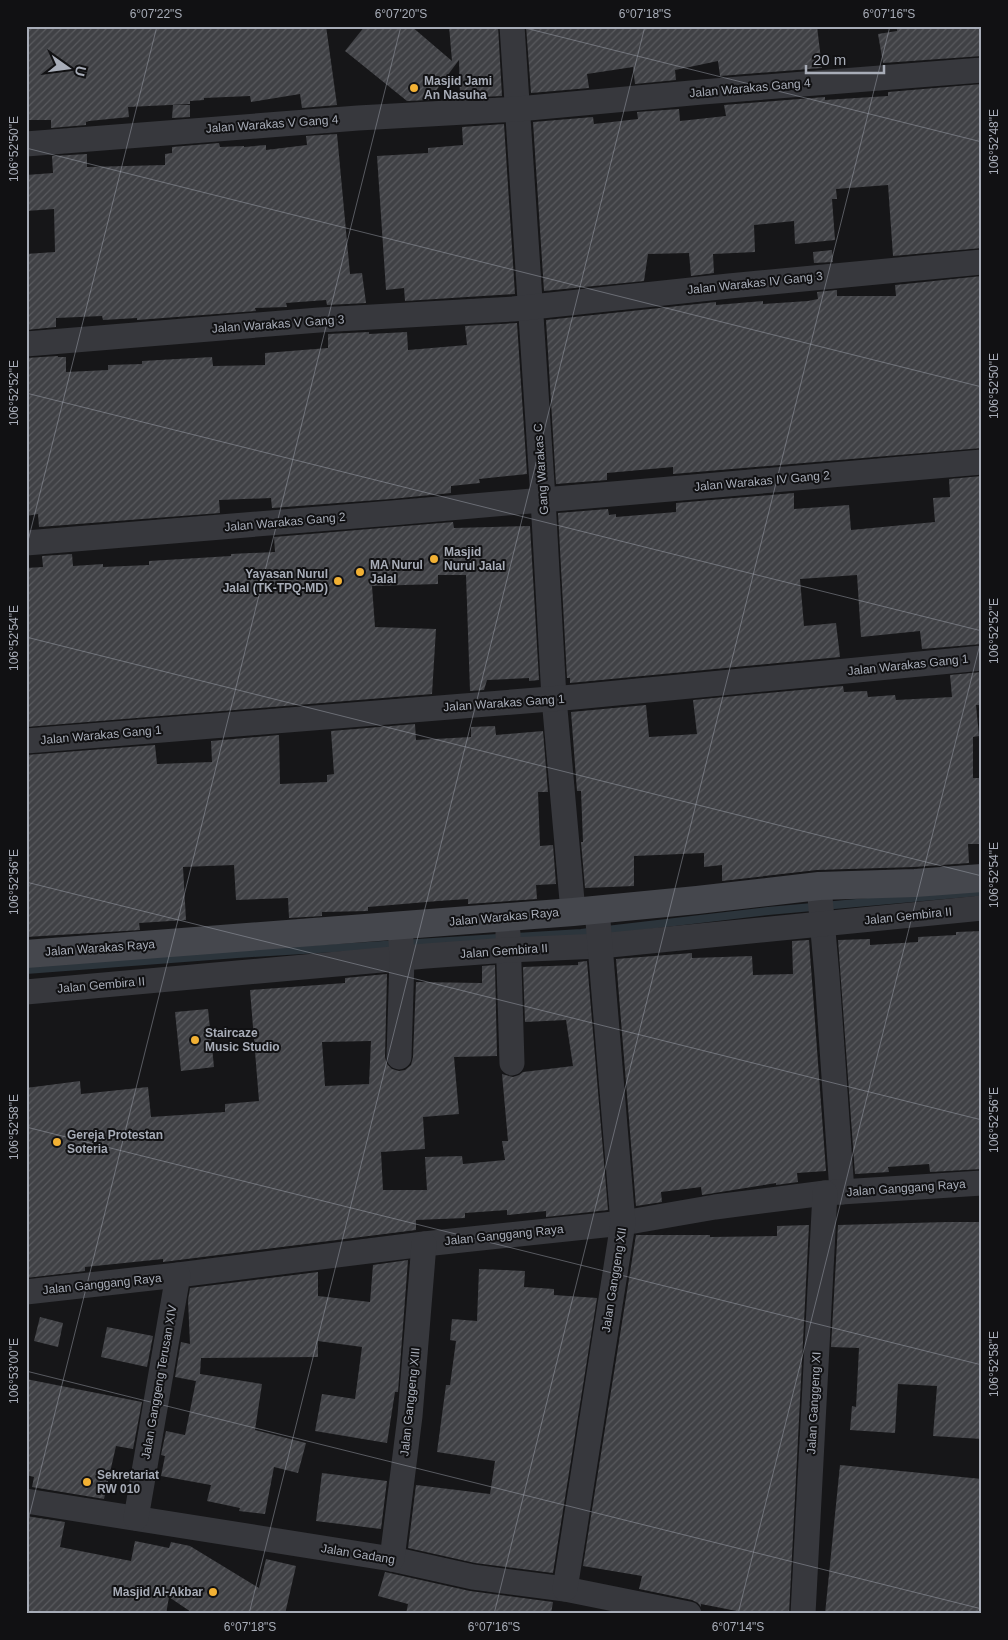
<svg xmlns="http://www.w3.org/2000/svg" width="1008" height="1640" font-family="Arial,sans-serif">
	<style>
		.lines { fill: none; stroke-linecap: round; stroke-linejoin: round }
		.stream { stroke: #2c353c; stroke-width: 8 }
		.building { fill: url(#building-hatch); fill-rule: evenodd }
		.street { stroke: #37383d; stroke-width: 25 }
		.secondary { stroke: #45474d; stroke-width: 28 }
		.ticks { fill: none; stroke: #a8adb8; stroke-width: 1; stroke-opacity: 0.45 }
		.poi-dot { fill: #f2b134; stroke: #111113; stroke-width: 2 }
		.labels { text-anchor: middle; stroke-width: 4; stroke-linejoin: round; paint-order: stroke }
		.poi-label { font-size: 12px; font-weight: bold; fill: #a8adb8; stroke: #111113; text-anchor: start }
		.street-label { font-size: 12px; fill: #a8adb8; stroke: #111113 }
		.neatline { fill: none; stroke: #a8adb8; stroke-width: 2 }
		.ticks-label { font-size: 12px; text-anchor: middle; fill: #a8adb8 }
	</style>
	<defs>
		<pattern id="building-hatch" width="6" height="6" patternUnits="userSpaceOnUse" patternTransform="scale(1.25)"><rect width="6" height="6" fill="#404145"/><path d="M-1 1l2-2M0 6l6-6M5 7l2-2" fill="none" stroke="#595a5e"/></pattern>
	</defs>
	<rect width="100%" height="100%" fill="#161618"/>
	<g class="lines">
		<polyline class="stream" points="26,970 237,954 581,933 768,911 978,892"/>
	</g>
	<g class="building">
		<polygon points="26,26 326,26 337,105 302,108 300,94 251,102 250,96 204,98 204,100 190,101 190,104 128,107 129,117 89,121 86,122 86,125 51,128 51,120 26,120"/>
		<polygon points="365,26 411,26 452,61 449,26 498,26 502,96 460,98 459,60 429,100 407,101 345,51"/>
		<polygon points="526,26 753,26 753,29 774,26 817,26 822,68 720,76 718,61 675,70 676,80 635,84 633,67 587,74 589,88 531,93"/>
		<polygon points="897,26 982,26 982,56 883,63 878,34 897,31"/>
		<polygon points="982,84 982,248 893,256 888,185 836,189 837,199 832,199 835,240 795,244 794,221 754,225 755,252 713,254 714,273 691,276 689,253 648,254 644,281 544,291 533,122 593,117 594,124 638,119 637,112 679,109 680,121 726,116 724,105 825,97 825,100 888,96 888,92"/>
		<polygon points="173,105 190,105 190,117 172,118"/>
		<polygon points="504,124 515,294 405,301 404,288 386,290 377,156 428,153 428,148 463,145 462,127"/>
		<polygon points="337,134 350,274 362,273 366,303 327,305 326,300 286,303 287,307 255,308 256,311 137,320 137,318 103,320 102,316 56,318 56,327 26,330 26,254 55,252 54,209 26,211 26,175 53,173 52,156 87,154 87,167 165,165 165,154 172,153 172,147 219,143 220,147 244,146 244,147 266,145 266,150 307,145 306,136"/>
		<polygon points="832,250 833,262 814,263 813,252"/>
		<polygon points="982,276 982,448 673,474 673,467 607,473 607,480 556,484 546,320 716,302 716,305 763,301 763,304 808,301 818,299 817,292 837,290 837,296 896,296 895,285"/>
		<polygon points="517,323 527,474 479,479 480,483 451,486 451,493 391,499 272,508 271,498 219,500 220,513 39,527 38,514 26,516 26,358 58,356 58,357 66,357 66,372 108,370 108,365 142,364 142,361 212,357 213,366 265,365 265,353 328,348 328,334 369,332 369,334 407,332 408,350 467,345 465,326"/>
		<polygon points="982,476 982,644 922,649 920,631 861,637 857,575 800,579 804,626 836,623 840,657 570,683 570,678 567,678 558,513 608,509 609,515 616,514 616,517 676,512 676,503 794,493 794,509 849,505 851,530 935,522 933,498 950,497 949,479"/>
		<polygon points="453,522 454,528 530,526 539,680 529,681 529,678 487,680 484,690 470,691 466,575 438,575 438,584 372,586 375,627 436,629 432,694 26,727 26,568 43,567 42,556 72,554 73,566 103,564 103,567 149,565 149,561 231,556 231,554 275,552 274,537"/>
		<polygon points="982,672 982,705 976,705 979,736 973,737 973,778 980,778 982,844 968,844 969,863 914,867 817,870 722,881 722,865 704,867 704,853 634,856 634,886 585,888 581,842 583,842 581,791 577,791 571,712 646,705 649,737 697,734 693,700 843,686 844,692 867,691 868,697 895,695 896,700 952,697 950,675"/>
		<polygon points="415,724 416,740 471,737 471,727 495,726 496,735 543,731 548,792 538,792 540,846 553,845 556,884 536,885 537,899 468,904 468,899 438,901 368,907 368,911 322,912 322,916 289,918 288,898 236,900 234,865 183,867 186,920 139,923 140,930 26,937 26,755 155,745 157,764 212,762 211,741 279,735 280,784 327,782 327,775 334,774 331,731"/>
		<polygon points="982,931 982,1169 930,1172 929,1164 888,1167 889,1172 855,1174 838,940 870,939 870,945 918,942 918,937 956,935 956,932"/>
		<polygon points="809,940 826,1171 797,1173 798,1182 776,1185 776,1183 702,1195 701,1187 661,1192 662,1202 636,1206 616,959 692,953 692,958 752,956 753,975 793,974 792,941"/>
		<path d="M587,961l21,249 -62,7v-6l-39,4v-5l-42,3v5l-49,2v10l-253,32v-3l-78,8v4l-59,7v-190l54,-7 1,13 67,-7 3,30 74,-5v-8l34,-3 -9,-111 95,-7v-5l42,-4 -2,83 2,7 5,5 7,2 6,-1 6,-5 2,-8 3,-75 66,1v-17l13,-1 2,91 -43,1 5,57 -36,3 2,32 -44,3 2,38h44l-2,-33 37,-1 1,8 42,-4 -3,-19h6l-6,-67 11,3 6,-2 4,-3 50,-6 -7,-46 -41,2 -2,-55 55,-2v-3zM371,1041l-2,43 -44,2 -3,-44z"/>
		<polygon points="208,1009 214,1067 181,1071 175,1012"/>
		<polygon points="948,1222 982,1222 982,1439 933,1436 937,1386 898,1384 895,1433 850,1430 852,1406 856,1407 859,1348 831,1347 838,1225"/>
		<polygon points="809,1225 789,1614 752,1614 701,1604 701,1607 698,1603 692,1600 639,1589 642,1576 583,1566 636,1235 710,1235 710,1237 777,1236 777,1226"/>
		<polygon points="408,1260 398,1392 395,1392 387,1443 315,1431 322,1394 355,1399 362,1347 318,1341 318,1357 201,1358 200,1374 262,1384 255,1430 306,1443 298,1473 274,1467 265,1514 239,1511 240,1508 207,1501 211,1485 161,1476 165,1456 161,1455 166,1431 185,1435 196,1381 175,1377 181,1342 190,1344 188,1300 190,1288 318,1272 318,1296 370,1302 373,1265"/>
		<polygon points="479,1269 525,1271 524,1287 554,1289 554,1295 597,1298 553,1573 475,1563 408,1548 416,1485 490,1494 495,1461 437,1452 446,1385 450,1385 456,1341 450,1340 452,1319 477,1321"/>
		<polygon points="40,1317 63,1323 58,1347 34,1341"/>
		<polygon points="107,1327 153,1336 147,1367 101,1357"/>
		<polygon points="26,1379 142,1402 133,1449 116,1446 104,1499 32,1487 34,1477 26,1475"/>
		<polygon points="840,1465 982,1479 982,1614 825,1614"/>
		<polygon points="322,1473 387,1481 381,1529 316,1521"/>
		<polygon points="26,1516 65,1522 60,1547 131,1561 135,1541 169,1548 171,1542 190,1546 259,1588 266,1559 296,1566 285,1614 194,1614 169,1597 166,1614 26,1614"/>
		<polygon points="385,1572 470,1591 553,1602 551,1614 406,1614 408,1604 378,1596"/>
	</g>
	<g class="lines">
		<g class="street">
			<polyline points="512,26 543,499 554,698 573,912"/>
			<polyline points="26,144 358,118 518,109 702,92 982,70"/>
			<polyline points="26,344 319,320 513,309 729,286 982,262"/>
			<polyline points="26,543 392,513 982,462"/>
			<polyline points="26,741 575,697 982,658"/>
			<polyline points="819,886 827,976 842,1192"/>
			<polyline points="508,933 512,1063"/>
			<polyline points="26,992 426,956 508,950 600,946 982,908"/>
			<polyline points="399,1057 402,958 400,925"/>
			<polyline points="26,1292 178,1275 424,1244 623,1223 715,1207 825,1193 982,1183"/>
			<polyline points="26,1501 392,1559 473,1577 565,1589 689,1614"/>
			<polyline points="136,1518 178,1275"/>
			<polyline points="392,1559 410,1416 424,1244"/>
			<polyline points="565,1589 623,1223 597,909"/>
			<polyline points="803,1614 825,1193"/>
		</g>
		<polyline class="secondary" points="26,954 573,912 697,900 819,886 915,883 982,878"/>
	</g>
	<path class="ticks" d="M517,26l465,116M26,148l956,239M26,393l956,238M26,549l131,-523M26,637l956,239M26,882l956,238M26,1127l956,238M26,1371l956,238M26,1529l375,-1503M249,1614l396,-1588M494,1614l396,-1588M738,1614l244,-978"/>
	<g class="poi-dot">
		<circle cx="414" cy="88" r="5"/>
		<circle cx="434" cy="559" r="5"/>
		<circle cx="360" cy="572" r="5"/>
		<circle cx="338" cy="581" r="5"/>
		<circle cx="195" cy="1040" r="5"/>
		<circle cx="57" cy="1142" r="5"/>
		<circle cx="87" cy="1482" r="5"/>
		<circle cx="213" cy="1592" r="5"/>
	</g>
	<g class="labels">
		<g class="poi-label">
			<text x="424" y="85">Masjid Jami<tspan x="424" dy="14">An Nasuha</tspan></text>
			<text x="444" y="556">Masjid<tspan x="444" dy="14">Nurul Jalal</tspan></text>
			<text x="370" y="569">MA Nurul<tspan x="370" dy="14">Jalal</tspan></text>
			<text x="328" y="578" text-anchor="end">Yayasan Nurul<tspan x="328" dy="14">Jalal (TK-TPQ-MD)</tspan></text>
			<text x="205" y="1037">Staircaze<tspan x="205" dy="14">Music Studio</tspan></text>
			<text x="67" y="1139">Gereja Protestan<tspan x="67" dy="14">Soteria</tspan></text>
			<text x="97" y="1479">Sekretariat<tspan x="97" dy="14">RW 010</tspan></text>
			<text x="203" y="1596" text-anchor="end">Masjid Al-Akbar</text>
		</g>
		<g class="street-label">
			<text transform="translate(750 88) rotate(-5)" y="4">Jalan Warakas Gang 4</text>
			<text transform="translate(272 124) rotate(-4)" y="4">Jalan Warakas V Gang 4</text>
			<text transform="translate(755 283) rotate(-6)" y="4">Jalan Warakas IV Gang 3</text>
			<text transform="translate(278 324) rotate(-4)" y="4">Jalan Warakas V Gang 3</text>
			<text transform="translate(541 469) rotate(-94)" y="4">Gang Warakas C</text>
			<text transform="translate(762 481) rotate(-5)" y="4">Jalan Warakas IV Gang 2</text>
			<text transform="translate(285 522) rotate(-5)" y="4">Jalan Warakas Gang 2</text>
			<text transform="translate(908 665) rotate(-6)" y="4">Jalan Warakas Gang 1</text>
			<text transform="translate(504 703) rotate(-4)" y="4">Jalan Warakas Gang 1</text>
			<text transform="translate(101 735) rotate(-5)" y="4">Jalan Warakas Gang 1</text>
			<text transform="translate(908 916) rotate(-6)" y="4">Jalan Gembira II</text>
			<text transform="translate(504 917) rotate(-5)" y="4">Jalan Warakas Raya</text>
			<text transform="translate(100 948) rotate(-4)" y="4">Jalan Warakas Raya</text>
			<text transform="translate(504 951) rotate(-4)" y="4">Jalan Gembira II</text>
			<text transform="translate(101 985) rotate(-5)" y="4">Jalan Gembira II</text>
			<text transform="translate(906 1188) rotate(-4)" y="4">Jalan Ganggang Raya</text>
			<text transform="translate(504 1235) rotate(-6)" y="4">Jalan Ganggang Raya</text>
			<text transform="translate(614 1280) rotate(-81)" y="4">Jalan Ganggeng XII</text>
			<text transform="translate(102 1284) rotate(-6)" y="4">Jalan Ganggang Raya</text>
			<text transform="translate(159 1382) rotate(-80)" y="4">Jalan Ganggeng Terusan XIV</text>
			<text transform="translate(410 1402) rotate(-84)" y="4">Jalan Ganggeng XIII</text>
			<text transform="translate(814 1403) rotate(-87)" y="4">Jalan Ganggeng XI</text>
			<text transform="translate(358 1554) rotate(9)" y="4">Jalan Gadang</text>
		</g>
	</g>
	<rect width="1008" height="1640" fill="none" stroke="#111113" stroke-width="55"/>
	<g transform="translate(68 68) rotate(104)" stroke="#111113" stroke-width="4" paint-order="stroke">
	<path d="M0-4L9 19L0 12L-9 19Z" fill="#a8adb8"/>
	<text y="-8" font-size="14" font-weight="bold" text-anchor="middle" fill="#a8adb8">U</text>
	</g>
	<path d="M806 65v8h78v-8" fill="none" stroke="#a8adb8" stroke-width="2.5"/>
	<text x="813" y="65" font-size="15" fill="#a8adb8" stroke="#111113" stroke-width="4" paint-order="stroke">20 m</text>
	<rect x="28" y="28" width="952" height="1584" class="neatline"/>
	<g class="ticks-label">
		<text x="156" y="18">6°07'22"S</text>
		<text x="401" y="18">6°07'20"S</text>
		<text x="645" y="18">6°07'18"S</text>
		<text x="889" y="18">6°07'16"S</text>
		<text transform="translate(994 142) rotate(-90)" y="4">106°52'48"E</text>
		<text transform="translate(14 149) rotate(-90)" y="4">106°52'50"E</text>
		<text transform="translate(994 386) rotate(-90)" y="4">106°52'50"E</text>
		<text transform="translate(14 393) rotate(-90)" y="4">106°52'52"E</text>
		<text transform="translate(994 631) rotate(-90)" y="4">106°52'52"E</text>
		<text transform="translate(14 638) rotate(-90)" y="4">106°52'54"E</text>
		<text transform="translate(994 875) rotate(-90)" y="4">106°52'54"E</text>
		<text transform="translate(14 882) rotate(-90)" y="4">106°52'56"E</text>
		<text transform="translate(994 1120) rotate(-90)" y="4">106°52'56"E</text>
		<text transform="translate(14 1127) rotate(-90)" y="4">106°52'58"E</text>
		<text transform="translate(994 1364) rotate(-90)" y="4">106°52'58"E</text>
		<text transform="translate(14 1371) rotate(-90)" y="4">106°53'00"E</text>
		<text x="250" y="1631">6°07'18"S</text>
		<text x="494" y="1631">6°07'16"S</text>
		<text x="738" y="1631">6°07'14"S</text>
	</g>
</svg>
